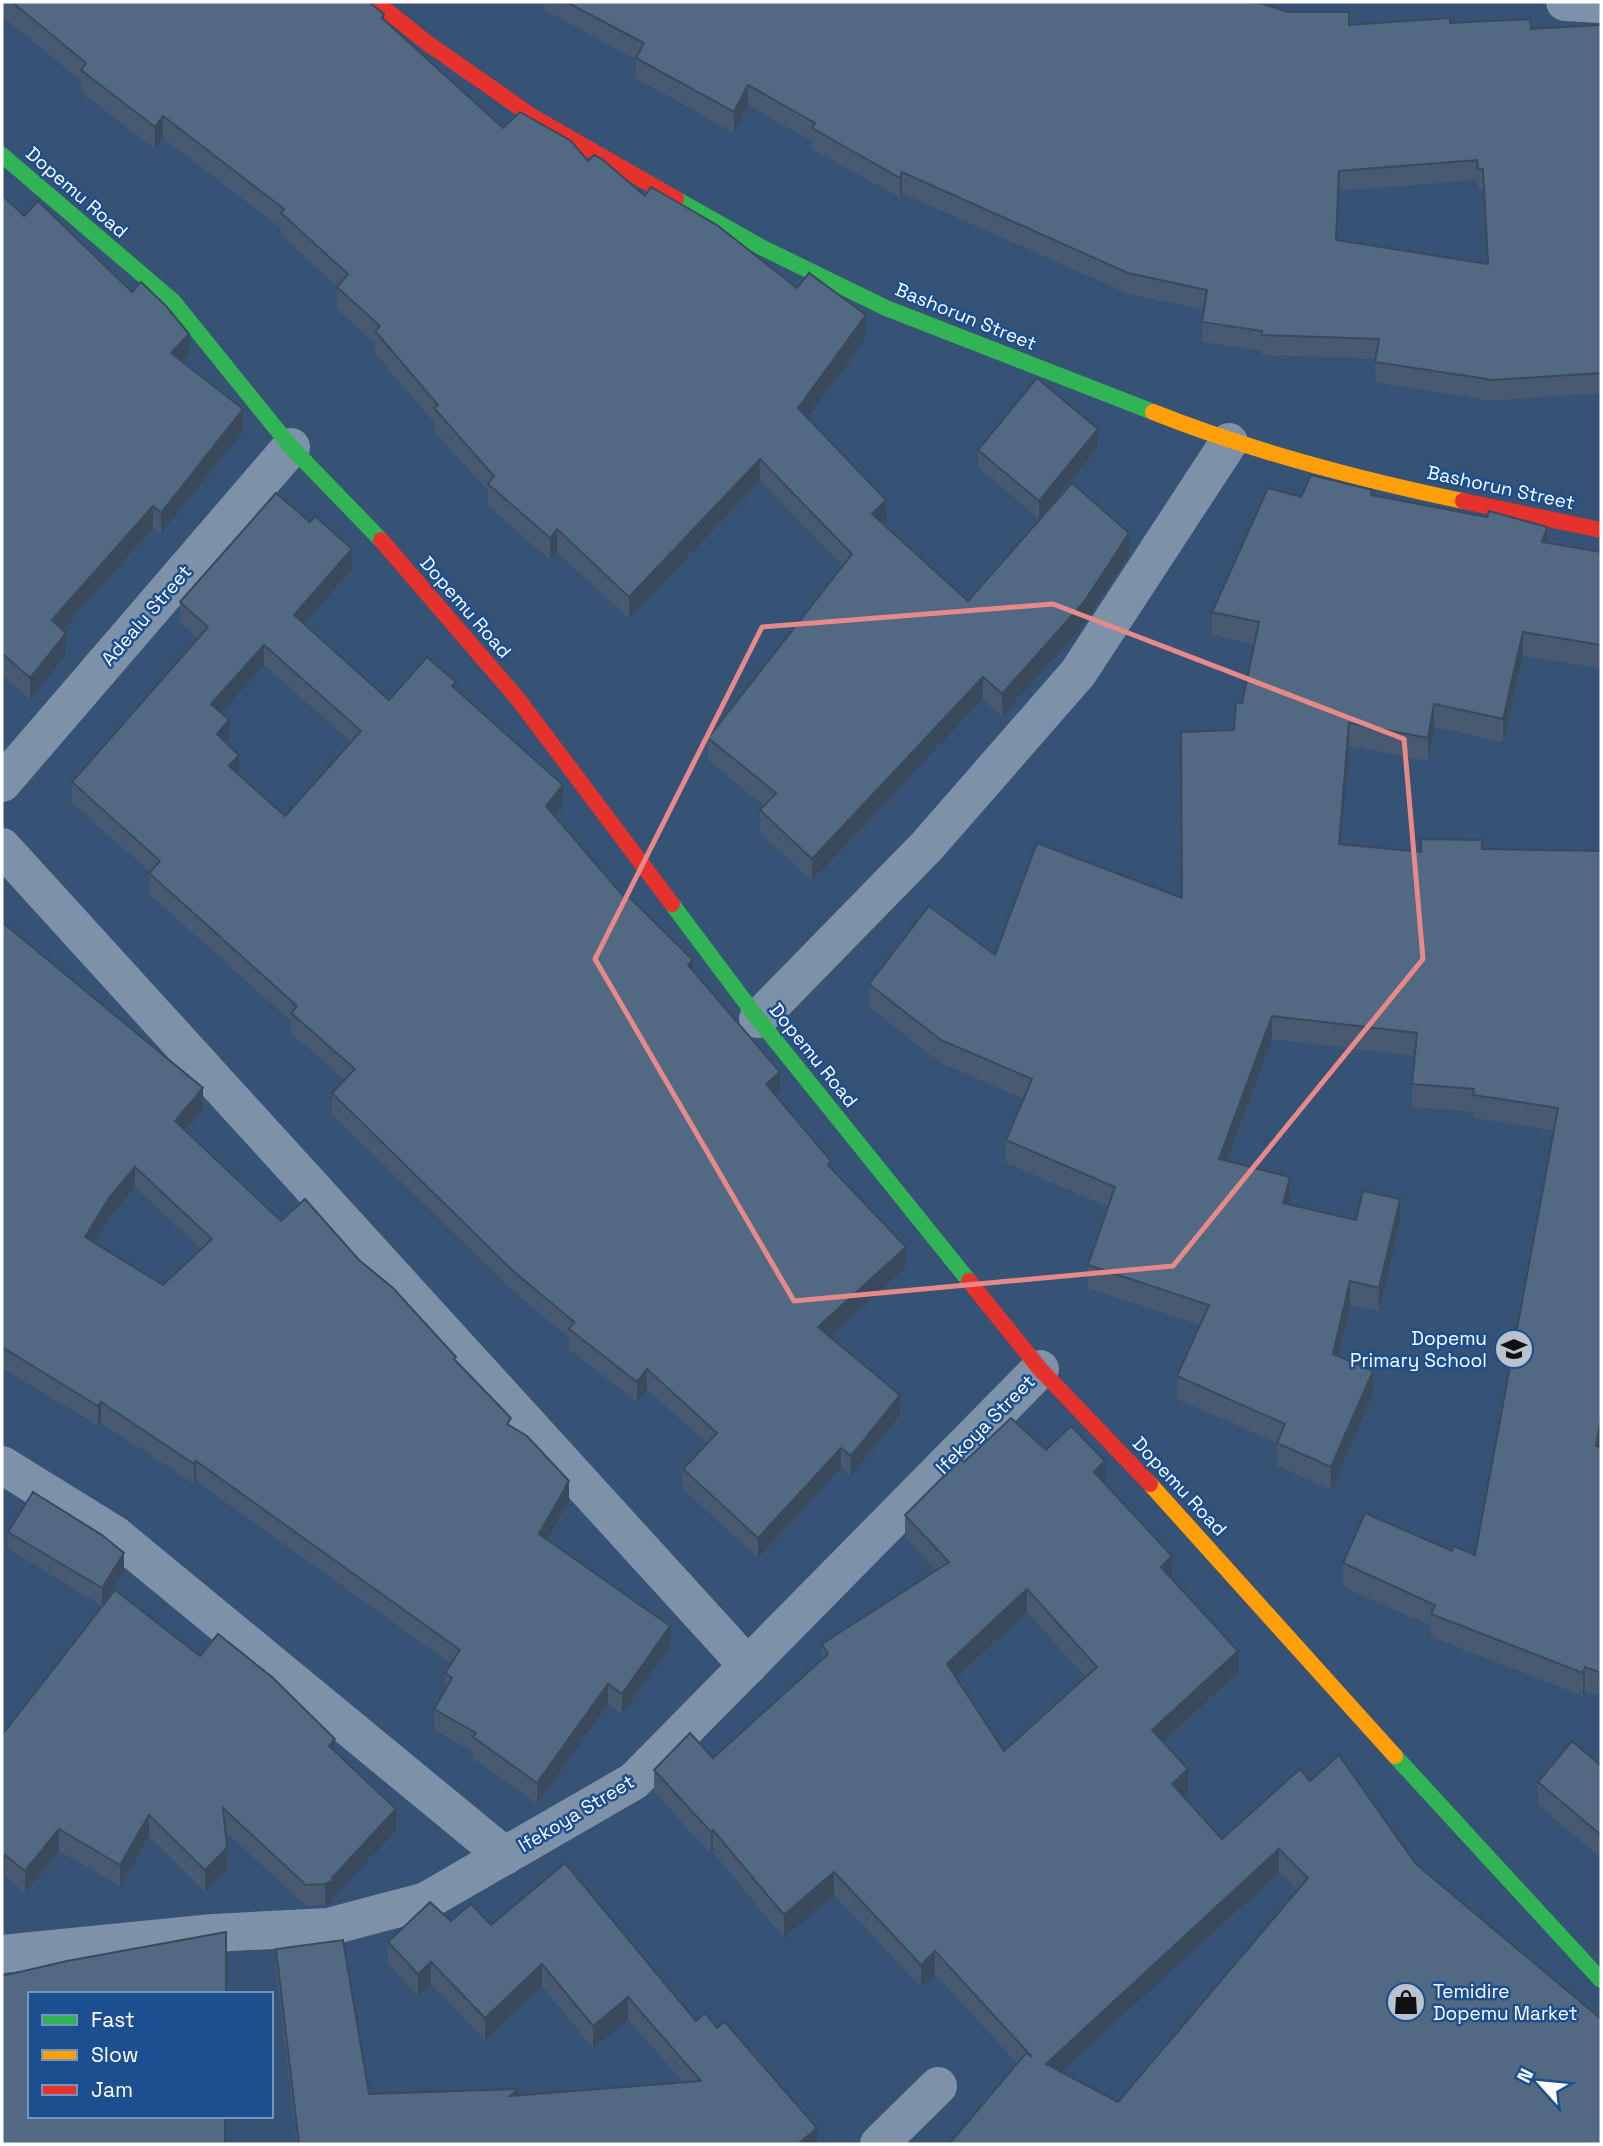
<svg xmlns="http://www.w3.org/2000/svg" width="1603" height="2146" font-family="'Space Grotesk',sans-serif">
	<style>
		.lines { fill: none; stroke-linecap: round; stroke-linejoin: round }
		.street { stroke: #7d92a8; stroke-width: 38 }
		.fast { stroke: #30b455; stroke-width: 16 }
		.slow { stroke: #ff9f0a; stroke-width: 16 }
		.jam { stroke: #e5322d; stroke-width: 16 }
		.wall { fill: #475a72; fill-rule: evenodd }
		.shaded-wall { fill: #394a5c }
		.building { fill: #526984; stroke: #394a5c; stroke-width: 2; fill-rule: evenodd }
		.marked { fill: none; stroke: #e88989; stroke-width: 5; stroke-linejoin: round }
		.labels { text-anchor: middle; stroke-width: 5; stroke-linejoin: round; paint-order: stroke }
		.street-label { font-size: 19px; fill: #fff; stroke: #1b4f8f }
		.poi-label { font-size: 19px; fill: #fff; stroke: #1b4f8f; text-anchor: end }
	</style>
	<rect width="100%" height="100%" fill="#365274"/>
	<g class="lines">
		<g class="street">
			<polyline points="1565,2 1601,4"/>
			<polyline points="2,783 291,447"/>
			<polyline points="2,847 748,1666"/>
			<polyline points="758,1019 927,846 1078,673 1229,442"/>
			<polyline points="2,1465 115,1535 505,1856"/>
			<polyline points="2,1954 213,1933 328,1927 426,1901 634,1781 1040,1369"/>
			<polyline points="879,2144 938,2086"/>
		</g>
		<g class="fast">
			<polyline points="2,155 173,301 291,447 381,540"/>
			<polyline points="676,199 761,247 886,308 1153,412"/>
			<polyline points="672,904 758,1019 969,1281"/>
			<polyline points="1395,1756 1601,1980"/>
		</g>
		<g class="slow">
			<path d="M1153,412c101,40 204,67 310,89"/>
			<polyline points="1150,1484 1395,1756"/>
		</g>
		<g class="jam">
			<polyline points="376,2 426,42 533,117 676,199"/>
			<polyline points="1463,501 1601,530"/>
			<polyline points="381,540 518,699 672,904"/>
			<polyline points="969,1281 1040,1369 1150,1484"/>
		</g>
	</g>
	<g class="wall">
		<polygon points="2,2 369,2 384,20 503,128 588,161 797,288 866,337 807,418 886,522 884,524 968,601 1129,555 1084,624 1002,717 983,699 812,881 760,832 760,810 764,806 708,760 708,738 843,566 760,481 629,619 557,552 550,560 488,506 488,491 434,431 434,422 375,353 375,344 337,309 337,286 281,235 281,228 163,138 155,149 81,92 81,81 2,16"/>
		<path d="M545,2h712l31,10 61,13 101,-2 81,6 70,-4v368l-108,8 -118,-19 1,-23 -114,-4v-4l-60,-9v-20l2,-13 -76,-15 -226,-101 -2,5 -88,-49v-8l-64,-36 -14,28 -98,-55v-19l-91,-48zM1477,180l1,9h5l4,74 -150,-23 2,-49z"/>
		<polygon points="2,195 24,216 189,355 183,362 243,431 161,534 153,528 63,630 66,655 30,700 2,674"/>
		<polygon points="1098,447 1039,519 978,467 978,450"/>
		<polygon points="1372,495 1547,543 1601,552 1601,668 1523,656 1503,742 1434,727 1428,761 1349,746 1341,844 1421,852 1482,849 1601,851 1601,1440 1600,1447 1601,1447 1601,1696 1585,1691 1583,1696 1431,1637 1431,1626 1343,1587 1343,1563 1452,1551 1475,1555 1553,1130 1473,1118 1473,1112 1412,1107 1412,1084 1414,1056 1272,1039 1227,1161 1290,1200 1289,1204 1356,1220 1400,1222 1379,1311 1350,1305 1338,1356 1373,1394 1331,1490 1277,1466 1277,1443 1177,1399 1177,1376 1200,1325 1088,1288 1088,1265 1108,1207 1006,1163 1006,1140 1024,1099 941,1063 869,1007 869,984 995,955 1182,898 1242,703 1254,644 1212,635 1212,612 1301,497"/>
		<path d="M352,569l-48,54 85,77 67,-11 107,117 -9,10 71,82 68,72 87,122 -4,4 130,171 -76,70 70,78 -49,61 -10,-8 -83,90 -75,-69v-20l24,-25 -60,-55 -10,13 -68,-53v-11l-57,-48 -180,-176v-21l12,-13 -53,-47v-12l-142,-127v-21l1,-1 -78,-69v-21l126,-143 -18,-17v-20zM264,665l87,77 -66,74 -46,-41 -12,-32 2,-3 -8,-27z"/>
		<path d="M2,922l201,187 -19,21 97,91 78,39 97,101 55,65 58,76 -21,38 122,107 -48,67 -14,-10 -71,100 -64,-46v-6l-39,-23v-20l11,-18v-18l6,-9 -255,-183 -2,3 -93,-61 -3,3 -96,-58zM135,1187l66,62 -38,36 -69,-42 15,-25z"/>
		<path d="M1046,1450l59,33 133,190 -75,69 25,50 -5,4 39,43 88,-58 106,83 185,155 -652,125 68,-81 -82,-89 -14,13 -87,-92 -50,43 -71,-86 -2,2 -57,-62v-22l59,-12 109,-99v-15l114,-74 -31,-33v-22l59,-53zM1027,1612l59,65 -82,74 -48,-73zM1279,1872l19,18 -180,212 -57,-30z"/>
		<polygon points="8,1532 124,1571 102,1606 8,1549"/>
		<polygon points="200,1656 335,1752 396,1831 332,1899 332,1903 325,1905 306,1906 226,1832 227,1870 205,1892 149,1836 120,1886 59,1851 25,1893 5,1876 2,1735"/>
		<polygon points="1601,1766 1601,1858 1538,1805 1538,1782"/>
		<polygon points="451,1921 491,1925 696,2021 817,2144 297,2144 276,1971 276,1949 369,2094 518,2095 683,2082 628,2020 593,2048 542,1986 485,2040 431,1984 418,1996 388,1964 388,1942"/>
	</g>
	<g class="shaded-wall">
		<polygon points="748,85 748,105 734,133 734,112"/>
		<polygon points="163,116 163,138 155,149 155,127"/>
		<polygon points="1339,171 1339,191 1336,260 1336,240"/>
		<polygon points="902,172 902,193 900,198 900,178"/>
		<polygon points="866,315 866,337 798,431 798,408"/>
		<polygon points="189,334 189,355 171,375 171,353"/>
		<polygon points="243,409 243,431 161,534 161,513"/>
		<polygon points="1098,429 1098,447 1039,519 1039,501"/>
		<polygon points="760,459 760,481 629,619 629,597"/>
		<polygon points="886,500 886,522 872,536 872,514"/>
		<polygon points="153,506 153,528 52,642 52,620"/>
		<polygon points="1547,527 1547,550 1542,542"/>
		<polygon points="557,529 557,552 550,560 550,538"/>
		<polygon points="1129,533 1129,555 1084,624 1002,717 1002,694"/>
		<polygon points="352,549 352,569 294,635 294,615"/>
		<polygon points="1523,632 1523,656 1503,742 1503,719"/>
		<polygon points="66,633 66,655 30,700 30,678"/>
		<polygon points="264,645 264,665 211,724 211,704"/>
		<polygon points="983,677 983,699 812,881 812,859"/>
		<polygon points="1434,704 1434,727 1428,761 1428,738"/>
		<polygon points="229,720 229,740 217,755 217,734"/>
		<polygon points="1349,723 1349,746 1339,867 1339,844"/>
		<polygon points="239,755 239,775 229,766"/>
		<polygon points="563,785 563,806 546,826 546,806"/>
		<polygon points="693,960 693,980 688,965"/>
		<polygon points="1272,1016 1272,1039 1219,1182 1219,1159"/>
		<polygon points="780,1072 780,1092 766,1104 766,1084"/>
		<polygon points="203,1088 203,1109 175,1141 175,1121"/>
		<polygon points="135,1167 135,1187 109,1218 85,1258 85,1237 109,1198"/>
		<polygon points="1290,1177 1290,1200 1283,1226 1283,1203"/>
		<polygon points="1400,1199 1400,1222 1379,1311 1379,1288"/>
		<polygon points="906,1247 906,1267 818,1348 818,1327"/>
		<polygon points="1350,1281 1350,1305 1333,1377 1333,1354"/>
		<polygon points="647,1369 647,1389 637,1402 637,1382"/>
		<polygon points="1373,1371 1373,1394 1331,1490 1331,1467"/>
		<polygon points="900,1395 900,1415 851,1476 851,1456"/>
		<polygon points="101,1402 101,1423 98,1426 98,1406"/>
		<polygon points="1601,1417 1601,1440 1596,1469 1596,1446"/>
		<polygon points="841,1448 841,1468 758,1558 758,1538"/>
		<polygon points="196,1461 196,1481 194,1484 194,1464"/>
		<polygon points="1105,1461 1105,1484 1094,1472"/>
		<polygon points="569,1481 569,1502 539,1554 539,1534"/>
		<polygon points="124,1553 124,1571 102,1606 102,1588"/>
		<polygon points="1172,1556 1172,1579 1161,1567"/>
		<polygon points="1027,1589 1027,1612 947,1686 947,1664"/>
		<polygon points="670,1626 670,1647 622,1714 622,1694"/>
		<polygon points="1238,1651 1238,1673 1152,1752 1152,1730"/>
		<polygon points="1585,1667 1585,1691 1583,1696 1583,1673"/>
		<polygon points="608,1684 608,1704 537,1804 537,1783"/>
		<polygon points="335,1739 335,1761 329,1746"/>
		<polygon points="1188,1769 1188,1792 1172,1807 1172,1784"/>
		<polygon points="396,1809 396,1831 332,1899 332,1903 325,1905 325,1884 332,1878"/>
		<polygon points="149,1815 149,1836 120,1886 120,1865"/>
		<polygon points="59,1829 59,1851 25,1893 25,1871"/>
		<polygon points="713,1830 713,1852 711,1854 711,1832"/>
		<polygon points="227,1848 227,1870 205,1892 205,1870"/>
		<polygon points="1279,1849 1279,1872 1046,2086 1046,2064"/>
		<polygon points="5,1855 5,1876 2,1881 2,1859"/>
		<polygon points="834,1872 834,1895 784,1938 784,1915"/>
		<polygon points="935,1951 935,1974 921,1987 921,1965"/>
		<polygon points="431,1962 431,1984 418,1996 418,1974"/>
		<polygon points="542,1964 542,1986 485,2040 485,2018"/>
		<polygon points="628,1997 628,2020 593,2048 593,2026"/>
		<polygon points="518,2089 518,2111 510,2096"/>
		<polygon points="817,2128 817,2144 798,2144"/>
	</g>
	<g class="building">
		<polygon points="12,2 369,2 384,14 382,18 503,128 520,112 571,141 588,161 594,155 602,159 645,196 651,187 717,225 797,288 809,273 866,315 798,408 886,500 872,514 968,601 1072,483 1129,533 1084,602 1002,694 983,677 812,859 760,810 776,793 708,738 852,554 760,459 629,597 557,529 550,538 488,484 494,476 434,408 438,405 375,331 380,326 337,287 348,274 281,213 284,209 163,116 155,127 81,70 86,63"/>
		<path d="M566,2h691l31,10h61v13l101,-7v5l80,-4 1,10 70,-4v348l-108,7 -118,-18 4,-23 -117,-4v-4l-60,-9 5,-32 -79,-17 -226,-101 -2,6 -88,-50 3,-5 -67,-38 -14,27 -98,-54 8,-15zM1477,160l1,9h5l5,95 -152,-24 3,-69z"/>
		<polygon points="2,195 24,216 38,201 132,292 141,282 166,306 189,334 171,353 243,409 161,513 153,506 52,620 66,633 30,678 2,653"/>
		<polygon points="1037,378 1098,429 1039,501 978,450"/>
		<polygon points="1311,475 1372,490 1371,495 1487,517 1489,511 1547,527 1542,542 1601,552 1601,645 1523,632 1503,719 1434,704 1428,738 1349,723 1339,844 1421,852 1421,839 1482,840 1482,849 1601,851 1601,1417 1596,1446 1601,1447 1601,1673 1585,1667 1583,1673 1431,1614 1435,1605 1343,1563 1365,1513 1452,1551 1454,1546 1475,1555 1558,1108 1473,1095 1474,1089 1412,1084 1417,1033 1272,1016 1219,1159 1290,1177 1283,1203 1356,1220 1363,1191 1400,1199 1379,1288 1350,1281 1333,1354 1373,1371 1331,1467 1277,1443 1285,1424 1177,1376 1209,1305 1088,1265 1115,1187 1006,1140 1032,1079 941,1040 869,984 929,906 995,955 1037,843 1182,898 1181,732 1234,730 1236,702 1242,703 1259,622 1212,612 1268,488 1301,497"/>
		<path d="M276,493l34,29 5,-6 37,33 -58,66 95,85 38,-43 29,25 -4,4 111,99 -17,21 79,92 2,-3 66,65 -5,5 92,107 -14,12 65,77 -3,4 78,82 -88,80 82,68 -49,61 -10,-8 -83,90 -75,-69 34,-36 -70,-64 -10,13 -68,-53 5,-7 -62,-52 -180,-177 23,-24 -64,-56 6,-7 -148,-133 11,-12 -88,-79 136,-155 -28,-25zM264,645l97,86 -76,85 -56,-50 10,-11 -22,-21 12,-14 -18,-16z"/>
		<path d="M2,922l201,166 -28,33 106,100 24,-22 54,61 34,28 63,69 -2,2 57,59 -4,6 20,12 42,45 -30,53 131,92 -48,68 -14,-10 -71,99 -64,-46 3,-4 -42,-24 18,-31 -7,-5 15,-23 -264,-189 -2,3 -93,-62 -3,4 -96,-59zM135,1167l77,72 -49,46 -78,-48 24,-39z"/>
		<path d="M1011,1418l35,32 25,-24 34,35 -11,11 78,84 -11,11 77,84 -86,79 36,39 -16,15 50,55 78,-70 10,12 29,-26 77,109 185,155v125h-652l77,-91 6,4 -97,-106 -14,14 -87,-93 -50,43 -71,-85 -2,2 -57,-62 36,-37 23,25 115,-104 -6,-10 127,-82 -44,-47 56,-56 3,3zM1027,1589l70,78 -93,84 -57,-87zM1279,1849l29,29 -190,224 -72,-38z"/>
		<polygon points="33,1492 102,1535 124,1553 102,1588 8,1532"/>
		<polygon points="115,1590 200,1656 218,1634 272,1677 335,1739 329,1746 396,1809 332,1878 332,1881 325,1884 306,1885 223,1808 227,1848 205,1870 149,1815 120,1865 59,1829 25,1871 5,1855 2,1859 2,1735"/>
		<polygon points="1572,1741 1601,1766 1601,1835 1538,1782"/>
		<polygon points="565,1863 696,2021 705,2013 717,2028 725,2022 817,2128 798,2144 299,2144 276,1949 343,1940 369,2094 518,2089 510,2096 701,2081 628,1997 593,2026 542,1964 485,2018 431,1962 418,1974 388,1942 430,1902 451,1921 471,1904 491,1925"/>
		<polygon points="226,1932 226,1994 30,1994 30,2116 225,2116 225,2144 2,2144 2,1976 67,1961"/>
	</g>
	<path class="marked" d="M1053,604l351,135 19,220 -250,307 -379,35 -199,-342 167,-332z"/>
	<defs>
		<symbol id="school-disc" viewBox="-11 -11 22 22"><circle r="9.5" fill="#b9c2ce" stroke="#1b4f8f"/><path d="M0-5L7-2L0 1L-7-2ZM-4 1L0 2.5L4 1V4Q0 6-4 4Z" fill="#111"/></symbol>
		<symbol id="shop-disc" viewBox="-11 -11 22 22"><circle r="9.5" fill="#b9c2ce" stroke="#1b4f8f"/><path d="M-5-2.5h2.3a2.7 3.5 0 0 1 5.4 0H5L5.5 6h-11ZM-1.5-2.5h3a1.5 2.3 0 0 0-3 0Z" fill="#111"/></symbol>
	</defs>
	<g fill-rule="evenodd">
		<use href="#school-disc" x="1492" y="1327" width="44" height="44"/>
		<use href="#shop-disc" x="1384" y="1980" width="44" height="44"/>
	</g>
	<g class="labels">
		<g class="street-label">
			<text transform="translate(77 192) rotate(41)" y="7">Dopemu Road</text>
			<text transform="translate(966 316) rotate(22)" y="7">Bashorun Street</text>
			<text transform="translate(1501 487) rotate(12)" y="7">Bashorun Street</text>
			<text transform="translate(466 607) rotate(49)" y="7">Dopemu Road</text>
			<text transform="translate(146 615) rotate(-49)" y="7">Adealu Street</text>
			<text transform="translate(814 1055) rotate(51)" y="7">Dopemu Road</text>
			<text transform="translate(985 1424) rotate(-45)" y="7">Ifekoya Street</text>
			<text transform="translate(1180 1486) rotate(47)" y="7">Dopemu Road</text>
			<text transform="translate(576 1813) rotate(-31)" y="7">Ifekoya Street</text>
		</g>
		<g class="poi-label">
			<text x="1487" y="1345">Dopemu<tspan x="1487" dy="22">Primary School</tspan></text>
			<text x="1433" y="1998" text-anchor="start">Temidire<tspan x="1433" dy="22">Dopemu Market</tspan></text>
		</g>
	</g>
	<rect width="1603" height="2146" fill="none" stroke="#ffffff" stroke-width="7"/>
	<rect x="28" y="1992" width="245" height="126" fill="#1b4f8f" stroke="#7695bc" stroke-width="2"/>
	<rect x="42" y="2015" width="35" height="10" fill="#30b455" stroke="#7695bc" stroke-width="2"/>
	<text x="91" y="2027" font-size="21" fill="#ffffff">Fast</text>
	<rect x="42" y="2050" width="35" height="10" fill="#ff9f0a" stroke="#7695bc" stroke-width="2"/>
	<text x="91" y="2062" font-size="21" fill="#ffffff">Slow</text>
	<rect x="42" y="2085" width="35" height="10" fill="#e5322d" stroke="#7695bc" stroke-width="2"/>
	<text x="91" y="2097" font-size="21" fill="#ffffff">Jam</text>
	<g transform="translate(1540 2083) rotate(297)" stroke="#1b4f8f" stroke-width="5" paint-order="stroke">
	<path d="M0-5L12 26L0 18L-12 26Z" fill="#ffffff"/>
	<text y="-10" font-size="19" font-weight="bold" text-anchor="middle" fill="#ffffff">N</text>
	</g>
</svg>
